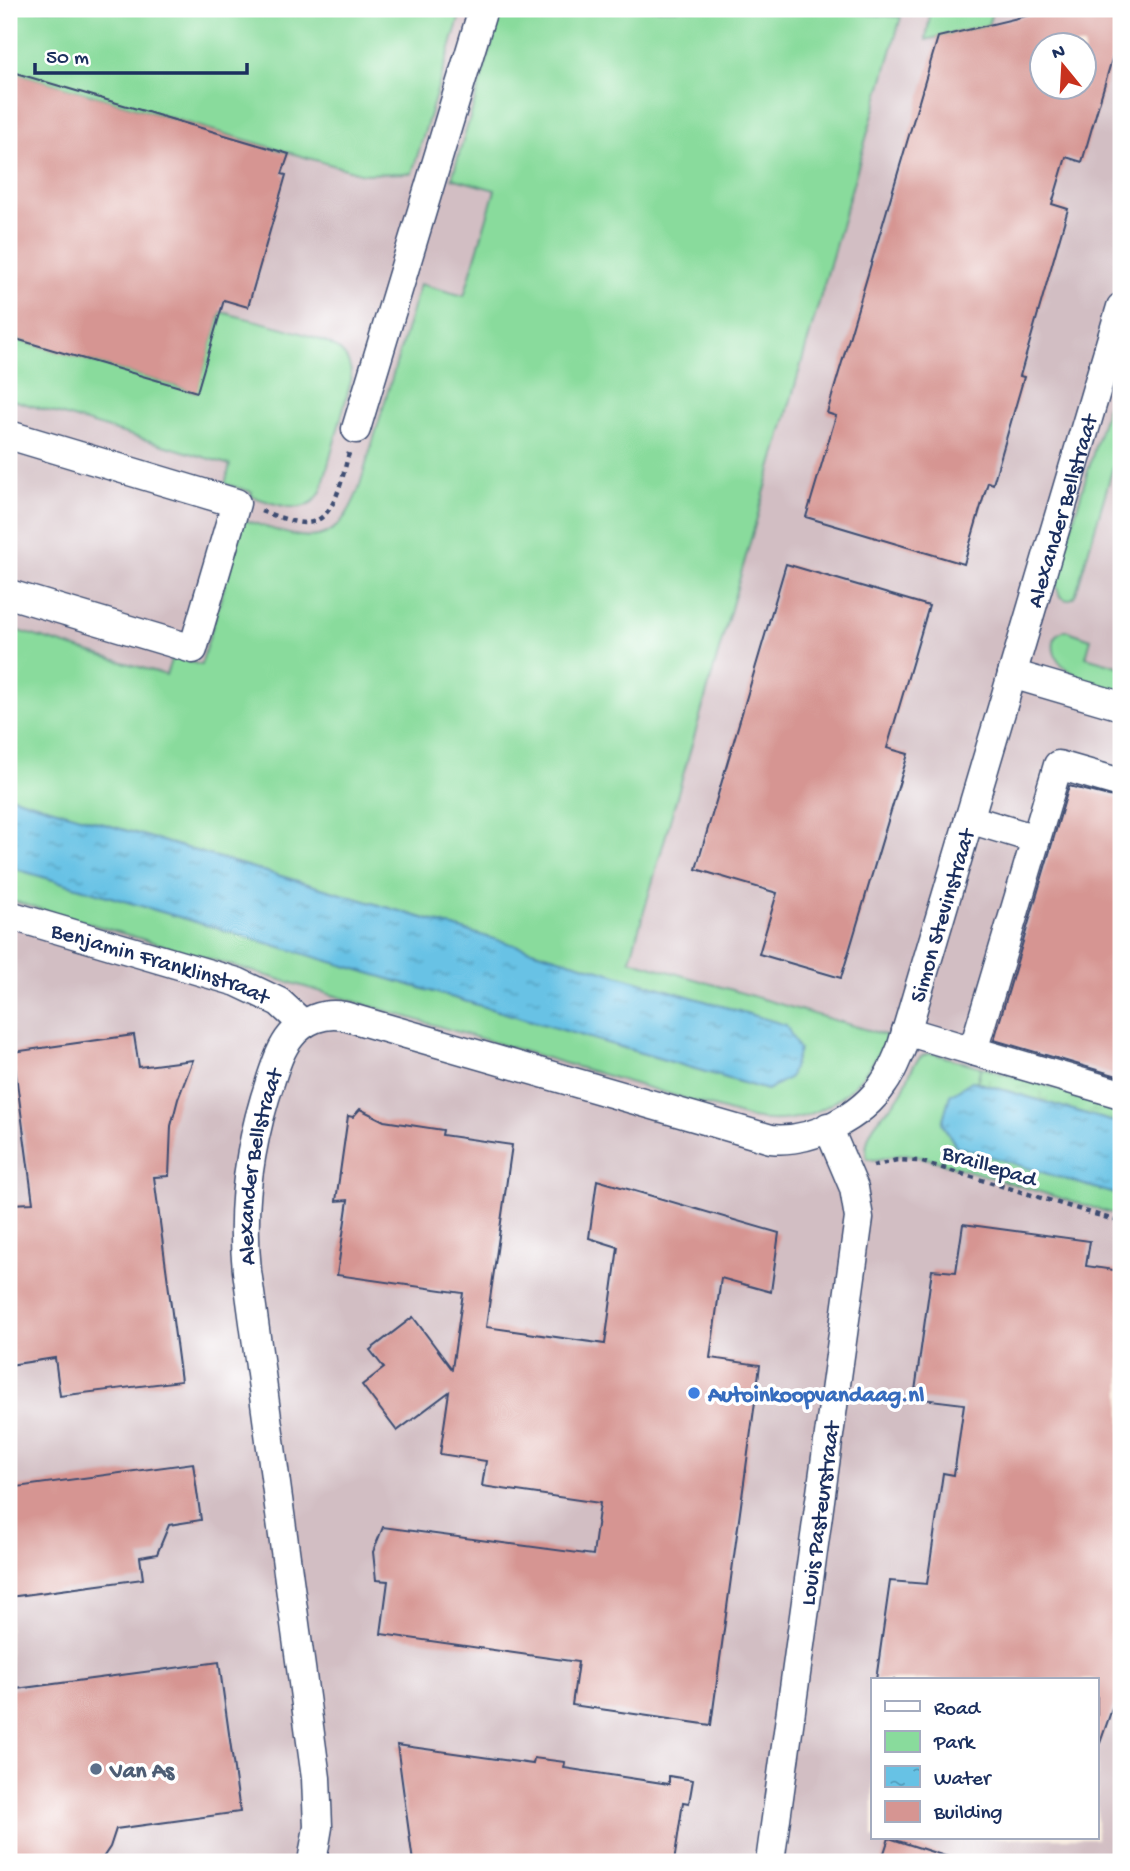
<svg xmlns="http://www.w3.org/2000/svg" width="1130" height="1871" font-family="'Gochi Hand',sans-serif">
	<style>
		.industrial { fill: #d2bec3; fill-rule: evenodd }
		.green { fill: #89db9c; stroke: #52857d; stroke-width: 2 }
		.wetland { fill: url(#wetland-marsh); stroke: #52857d; stroke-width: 2 }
		.water { fill: url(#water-ripples); stroke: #4178a2; stroke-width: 2 }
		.building { fill: #d69592; fill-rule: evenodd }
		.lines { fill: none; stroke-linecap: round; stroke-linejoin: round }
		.minor-casing { stroke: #3c4c71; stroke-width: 31 }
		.path { stroke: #3c4c71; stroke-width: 4.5; stroke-dasharray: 5 5; stroke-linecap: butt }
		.minor { stroke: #fff; stroke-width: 28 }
		.shop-dot { fill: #3f7fe0; stroke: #fff; stroke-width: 2.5 }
		.service-dot { fill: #5c6f8a; stroke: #fff; stroke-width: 2.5 }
		.labels { text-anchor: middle; stroke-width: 7; stroke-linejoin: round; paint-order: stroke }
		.street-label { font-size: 23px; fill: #1b2f5e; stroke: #fff }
		.shop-label { font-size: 23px; font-weight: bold; fill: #366cbe; stroke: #fff; text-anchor: start }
		.service-label { font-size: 23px; font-weight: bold; fill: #4e5e75; stroke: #fff; text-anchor: start }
	</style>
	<defs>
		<pattern id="wetland-marsh" width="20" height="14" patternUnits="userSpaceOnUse" patternTransform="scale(1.75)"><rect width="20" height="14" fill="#89db9c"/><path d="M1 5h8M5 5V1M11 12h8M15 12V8" fill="none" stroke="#76bc89"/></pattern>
		<pattern id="water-ripples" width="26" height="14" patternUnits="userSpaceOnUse" patternTransform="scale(1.75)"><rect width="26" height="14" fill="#67c2e5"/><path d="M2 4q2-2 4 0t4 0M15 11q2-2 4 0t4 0" fill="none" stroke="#549ebd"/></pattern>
	</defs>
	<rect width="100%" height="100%" fill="#fff"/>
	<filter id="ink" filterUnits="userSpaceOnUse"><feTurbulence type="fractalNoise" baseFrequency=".0143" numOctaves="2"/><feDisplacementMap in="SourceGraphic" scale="14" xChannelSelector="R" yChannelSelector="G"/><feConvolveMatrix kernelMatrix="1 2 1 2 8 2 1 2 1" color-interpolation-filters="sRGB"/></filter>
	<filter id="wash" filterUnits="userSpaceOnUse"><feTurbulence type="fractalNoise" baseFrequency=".00686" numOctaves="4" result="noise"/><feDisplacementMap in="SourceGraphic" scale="28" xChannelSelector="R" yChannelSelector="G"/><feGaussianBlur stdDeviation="1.57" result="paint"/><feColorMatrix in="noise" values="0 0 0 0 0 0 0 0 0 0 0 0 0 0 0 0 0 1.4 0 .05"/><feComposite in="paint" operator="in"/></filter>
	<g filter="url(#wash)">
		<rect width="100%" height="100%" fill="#f9edde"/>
		<path class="industrial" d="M9,9h1112v1853h-1112zM1042,46h42v42h-42zM873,1680h224v158h-224z"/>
		<g class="green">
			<polygon points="9,9 462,9 412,173 363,174 9,71"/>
			<path d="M502,9h335l27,5 37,3 -271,943 258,76c-26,55 -73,94 -137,82l-742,-218v-33l757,223 24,-13 -4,-52 -777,-229v-168l157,47 6,-18 29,8 43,-145c56,17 89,38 115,-32l61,-204 44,12 31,-106 -43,-12z"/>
			<polygon points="931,9 993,9 988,25 926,40"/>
			<path d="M221,312c26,7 103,23 119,39 9,8 12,19 11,30l-30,110c-14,29 -47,12 -70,5l1,-4 -27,-8 5,-19 -221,-66v-62l187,55z"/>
			<polygon points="1121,359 1121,440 1076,593 1073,598 1067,600 1060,596 1055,582"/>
			<path d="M1065,630l26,9 -5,18 35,10v24c-22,-7 -80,-20 -65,-56z"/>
			<path d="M931,1053l50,14 -4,15 -5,-1 -22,15 -8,27 14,23 165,50v20l-192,-57 -23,-5 -32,6 -7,-2c-2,-8 0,-19 4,-27 6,-13 20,-23 28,-35 11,-14 11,-40 32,-43z"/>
		</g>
		<polygon class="wetland" points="981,1067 1121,1107 1121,1124 977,1082"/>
		<g class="water">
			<polygon points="9,796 786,1025 799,1050 790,1077 767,1090 9,867"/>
			<polygon points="972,1081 1121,1124 1121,1196 956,1146 942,1123 950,1095"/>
		</g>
		<g id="blocks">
			<g class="building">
				<path d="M1055,9h66v19l-39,134 -16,-5 -14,47 16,5 -48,167 4,1 -31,107 -5,-2 -24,82 -158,-47 30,-101 -9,-3 111,-376zM1042,46h42v42h-42z"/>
				<polygon points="9,71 289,154 282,174 286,175 248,307 224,300 197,392 9,337"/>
				<polygon points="786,564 929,606 887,748 908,754 841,978 759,954 777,893 696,869"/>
				<polygon points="1069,786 1121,799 1121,1077 994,1040"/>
				<polygon points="134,1035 139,1067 193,1060 178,1099 171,1126 169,1176 154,1177 181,1381 60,1396 55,1358 9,1365 9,1204 33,1203 13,1052"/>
				<polygon points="360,1109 384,1121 443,1130 442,1135 512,1145 486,1327 605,1344 618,1247 589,1238 597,1180 779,1233 771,1292 721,1278 710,1358 760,1365 711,1725 572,1705 578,1662 381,1634 388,1581 376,1580 373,1552 383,1527 593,1555 600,1503 482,1486 486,1461 440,1454 449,1392 397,1431 362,1385 384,1368 370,1350 413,1317 452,1369 463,1293 337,1275 348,1200 336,1201 348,1116 353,1117"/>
				<polygon points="963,1224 1090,1241 1086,1266 1121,1271 1121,1683 1100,1743 1097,1743 1097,1680 876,1680 890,1581 927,1584 943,1473 954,1475 964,1404 914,1398 932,1270 956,1272"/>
				<polygon points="193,1463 201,1520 169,1525 157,1554 140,1557 143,1579 9,1597 9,1488"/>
				<polygon points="219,1662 240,1812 116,1829 110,1847 100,1862 9,1862 9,1690"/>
				<polygon points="397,1745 533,1764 534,1758 565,1762 564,1768 669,1784 669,1776 693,1780 689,1803 683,1802 674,1862 413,1862"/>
				<polygon points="889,1838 951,1858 950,1862 881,1862"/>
			</g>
		</g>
	</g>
	<g filter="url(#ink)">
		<use href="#blocks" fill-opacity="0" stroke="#3c4c71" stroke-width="2"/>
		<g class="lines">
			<defs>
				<g id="minor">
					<polyline points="356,429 483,9"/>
					<polyline points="9,435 236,503 193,649 9,594"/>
					<polyline points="1012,674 1121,706"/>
					<polyline points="969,819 1036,839"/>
					<path id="s1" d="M9,915l228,67 42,20 24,22"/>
					<polyline points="906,1031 973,1051 1058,765 1121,783"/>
					<polyline points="973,1051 1121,1094"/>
					<path id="s2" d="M312,1862l6,-35 -2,-49 -69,-507c-7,-66 3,-130 24,-192 5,-15 10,-31 20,-43 13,-16 33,-24 53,-20l427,123c40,4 91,-22 113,-56 8,-11 12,-23 17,-34l220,-742"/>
					<path id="s3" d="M770,1862l89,-644 -5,-30 -26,-61"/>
				</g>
			</defs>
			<use href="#minor" class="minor-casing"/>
			<g class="path">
				<path d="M261,511c13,4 29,11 43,12 32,1 38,-47 45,-70"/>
				<polyline points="873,1166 897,1160 919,1161 1121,1222"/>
			</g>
			<use href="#minor" class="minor"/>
		</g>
	</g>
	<circle class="shop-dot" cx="694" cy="1393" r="7"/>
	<circle class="service-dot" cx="96" cy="1769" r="7"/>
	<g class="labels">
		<g class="street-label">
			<text dy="8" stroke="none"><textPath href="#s2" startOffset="2074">Alexander Bellstraat</textPath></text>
			<text dy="8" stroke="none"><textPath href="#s2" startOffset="1652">Simon Stevinstraat</textPath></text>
			<text dy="8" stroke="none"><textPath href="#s1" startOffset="159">Benjamin Franklinstraat</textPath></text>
			<text transform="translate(990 1164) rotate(17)" y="8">Braillepad</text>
			<text dy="8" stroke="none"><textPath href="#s2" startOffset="702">Alexander Bellstraat</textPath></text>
			<text dy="8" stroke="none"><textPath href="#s3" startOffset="352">Louis Pasteurstraat</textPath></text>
		</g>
		<g class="shop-label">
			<text x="708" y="1401">Autoinkoopvandaag.nl</text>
		</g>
		<g class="service-label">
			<text x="110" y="1777">Van As</text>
		</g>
	</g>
	<rect width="1130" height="1871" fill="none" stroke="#fff" stroke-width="35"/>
	<rect x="871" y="1678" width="228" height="161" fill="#ffffff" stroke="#a4acbf" stroke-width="2"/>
	<rect x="885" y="1701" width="35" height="10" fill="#ffffff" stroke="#a4acbf" stroke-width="2"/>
	<text x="934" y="1714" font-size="21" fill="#1b2f5e">Road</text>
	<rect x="885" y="1731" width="35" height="21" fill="#89db9c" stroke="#a4acbf" stroke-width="2"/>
	<text x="934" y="1748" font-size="21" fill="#1b2f5e">Park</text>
	<rect x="885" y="1766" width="35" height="21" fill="url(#water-ripples)" stroke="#a4acbf" stroke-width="2"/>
	<text x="934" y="1784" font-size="21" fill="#1b2f5e">Water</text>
	<rect x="885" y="1801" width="35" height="21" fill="#d69592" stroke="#a4acbf" stroke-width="2"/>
	<text x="934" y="1818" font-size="21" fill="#1b2f5e">Building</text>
	<g transform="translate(1063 66) rotate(342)"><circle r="33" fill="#ffffff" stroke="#a4acbf" stroke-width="2"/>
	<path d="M0-5L12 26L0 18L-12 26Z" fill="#c8321e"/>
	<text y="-10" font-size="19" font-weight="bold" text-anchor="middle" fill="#1b2f5e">N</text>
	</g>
	<path d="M35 63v10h212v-10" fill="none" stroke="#1b2f5e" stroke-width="3.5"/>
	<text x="46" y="63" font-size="21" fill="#1b2f5e" stroke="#ffffff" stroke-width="5" paint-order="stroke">50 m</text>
</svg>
